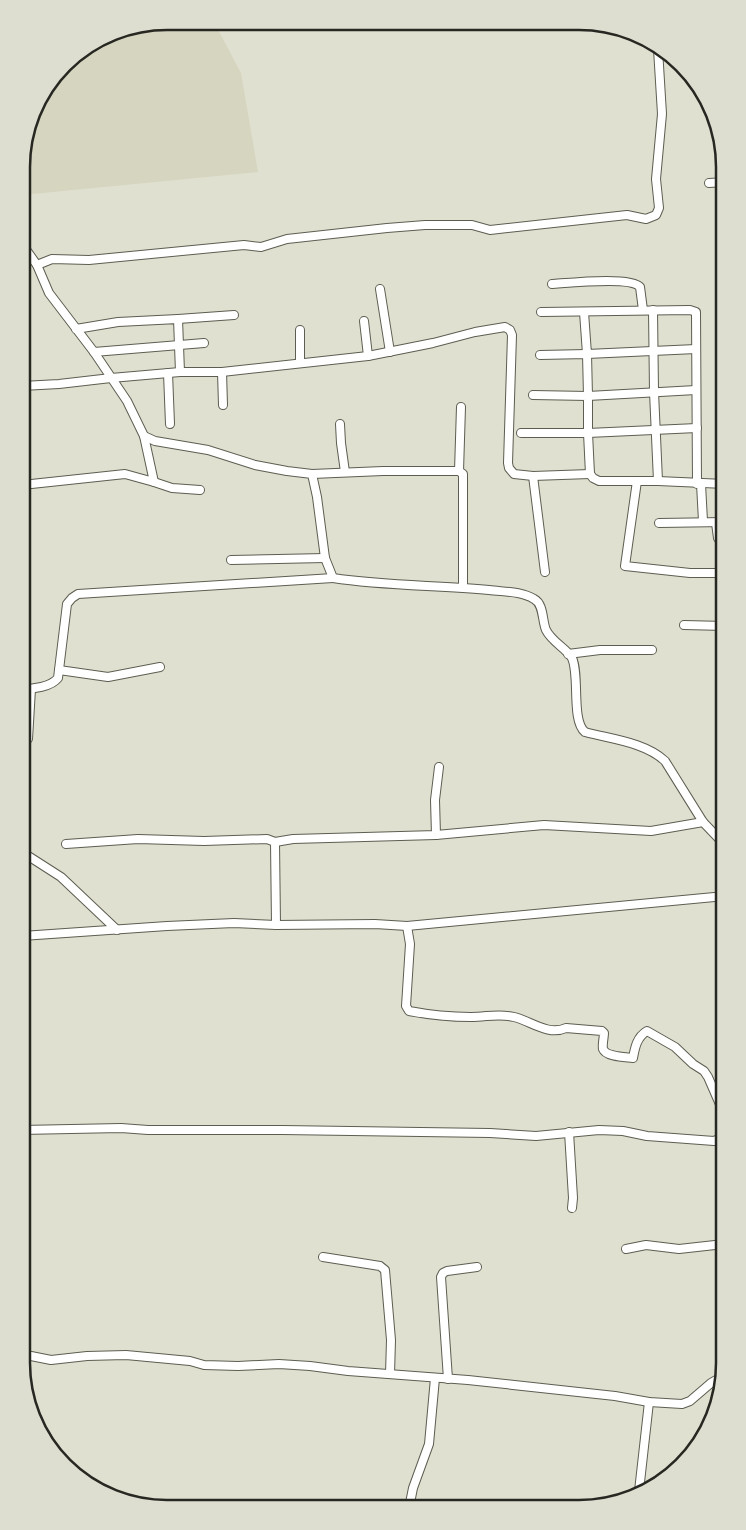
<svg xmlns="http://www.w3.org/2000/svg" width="746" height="1530" font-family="Lora,serif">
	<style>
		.built { fill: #d6d5c0 }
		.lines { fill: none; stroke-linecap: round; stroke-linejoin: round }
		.street-casing { stroke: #5d5d51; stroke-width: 10 }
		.street { stroke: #fff; stroke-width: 8 }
		.rim { fill: none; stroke: #282822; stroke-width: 2.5 }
	</style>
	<rect width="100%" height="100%" fill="#e0e0d1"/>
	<polygon class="built" points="167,21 214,22 241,73 258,172 22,195 22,148 36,102 71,58 112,32"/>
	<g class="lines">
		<defs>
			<g id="street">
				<polyline points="709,183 725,182"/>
				<path d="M22,244l15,21 12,28 45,59 33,49 17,35 11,5 53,9 47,15 32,6 25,3 5,23 8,61 8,20c52,8 104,7 156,12 15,2 32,1 45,9 10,5 8,22 12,31 6,12 20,18 26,28 8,17 -1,63 13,74 25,7 60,10 80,29l38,61 22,23"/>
				<polyline points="37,265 52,259 89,260 244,245 261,247 287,239 387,228 425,225 472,225 490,230 627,215 646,219 656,215 659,208 656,179 662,114 658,49"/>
				<path d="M552,284c16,-1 79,-8 88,3l3,23"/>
				<polyline points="380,289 390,352"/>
				<polyline points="653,310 654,392 658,481"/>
				<polyline points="541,312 690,310 696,312 697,484"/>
				<polyline points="584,312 587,354 696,349"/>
				<polyline points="178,319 234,315"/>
				<polyline points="364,321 368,356"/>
				<polyline points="76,329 118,322 178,319 180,372"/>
				<polyline points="94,352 204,343"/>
				<polyline points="540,355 587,354 588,396 696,390"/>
				<polyline points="300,363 300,330"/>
				<polyline points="222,372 223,405"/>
				<polyline points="168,373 170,424"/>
				<polyline points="22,386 59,384 111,378 180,372 222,372 368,356 433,343 475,332 505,327 510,330 512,335 508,463 509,468 514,474 533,476 590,474"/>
				<polyline points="533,395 588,396 588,433 697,428"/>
				<polyline points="461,407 459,471 463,474 463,587"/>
				<polyline points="340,424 341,443 345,472"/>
				<polyline points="521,433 588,433 590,474 593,478 599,481 658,481 725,484"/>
				<polyline points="312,474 383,471 459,471"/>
				<polyline points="533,476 545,572"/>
				<polyline points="637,481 625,566 690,573 725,573"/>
				<polyline points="154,482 172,488 200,490"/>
				<polyline points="701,484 703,521"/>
				<polyline points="22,485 125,474 154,482 144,436"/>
				<polyline points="659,523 725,522"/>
				<polyline points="716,523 718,538 720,541 725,541"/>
				<polyline points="231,560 325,558"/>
				<polyline points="684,625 725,626"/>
				<polyline points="568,654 600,650 652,650"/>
				<polyline points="59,670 108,677 160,667"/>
				<path d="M22,689c11,0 29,-2 36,-11l9,-74 5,-6 6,-4 255,-16"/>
				<polyline points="22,743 28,739 31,689"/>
				<polyline points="436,835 435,800 439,767"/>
				<polyline points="275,842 293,839 436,835 544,825 651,831 703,822"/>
				<polyline points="66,844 138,839 204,841 267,839 275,842 276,925"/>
				<polyline points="22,852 61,877 117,930"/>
				<path d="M407,926l3,18 -4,62 3,5c21,4 42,6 62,6 16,0 27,-4 43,0 17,4 34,19 52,11l36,3 2,2c0,4 -2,12 -1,16 3,8 23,8 30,9 2,-11 4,-21 14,-27l28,16 18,17 11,7 4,6 14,32 2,3"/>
				<polyline points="22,936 167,926 234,923 276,925 375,924 407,926 725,896"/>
				<polyline points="21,1130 121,1128 148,1130 282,1130 490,1133 536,1136 599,1130 623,1131 647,1136 714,1141 724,1137"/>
				<polyline points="569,1132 573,1198 572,1208"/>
				<polyline points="626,1249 646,1245 679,1249 724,1244"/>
				<polyline points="323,1257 380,1266 385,1270 391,1340 390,1374"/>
				<polyline points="21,1354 51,1360 87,1356 126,1355 190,1361 204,1365 238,1366 279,1364 310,1366 348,1371 468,1380 615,1396 649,1402 682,1404 690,1401 711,1383 723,1376"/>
				<polyline points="448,1379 441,1277 443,1273 447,1271 477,1267"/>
				<polyline points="639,1491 649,1402"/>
				<polyline points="409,1508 413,1488 429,1444 435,1378"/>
			</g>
		</defs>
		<use href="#street" class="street-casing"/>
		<use href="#street" class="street"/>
	</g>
	<path d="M0 0H746V1530H0ZM167 30H579A137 137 0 0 1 716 167V1363A137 137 0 0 1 579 1500H167A137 137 0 0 1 30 1363V167A137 137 0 0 1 167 30Z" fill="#ddddd0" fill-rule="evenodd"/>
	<path class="rim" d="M167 30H579A137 137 0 0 1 716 167V1363A137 137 0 0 1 579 1500H167A137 137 0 0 1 30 1363V167A137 137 0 0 1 167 30Z"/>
</svg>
